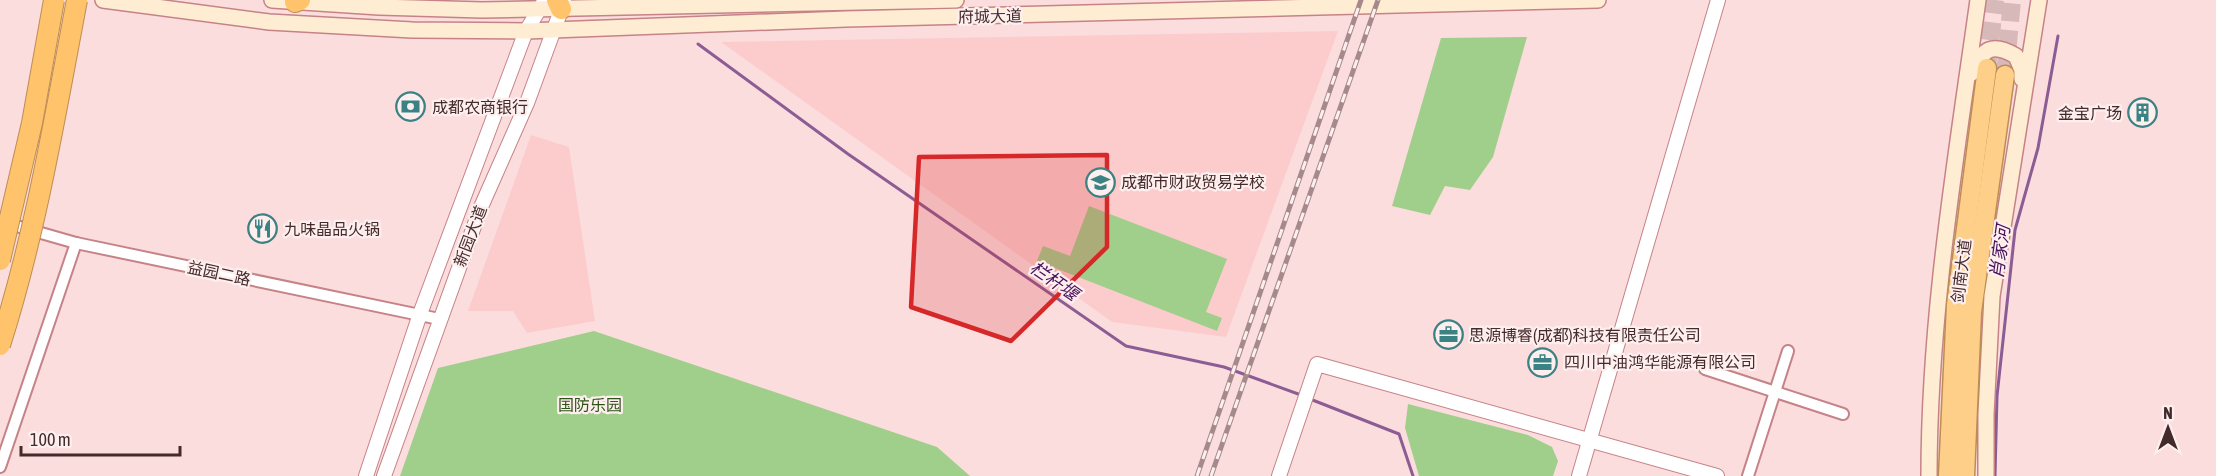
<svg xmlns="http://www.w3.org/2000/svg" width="2216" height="476" font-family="'Asap Condensed','Noto Sans SC',sans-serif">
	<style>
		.built { fill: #fccccd }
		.green { fill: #a0ce8b }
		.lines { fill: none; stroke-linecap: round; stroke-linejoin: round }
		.stream { stroke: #8c5c94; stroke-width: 3 }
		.trunk-tunnel { stroke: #d7b9ba; stroke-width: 18; stroke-dasharray: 18 9; stroke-linecap: butt }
		.minor-casing { stroke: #c68387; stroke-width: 14 }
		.tertiary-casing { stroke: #c68387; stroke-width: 16 }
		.secondary-casing { stroke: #c68387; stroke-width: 18 }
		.trunk-casing { stroke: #bd8d55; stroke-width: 21 }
		.motorway-casing { stroke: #bd8d55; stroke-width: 22 }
		.minor { stroke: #fff; stroke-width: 10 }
		.tertiary { stroke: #fff; stroke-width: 14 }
		.secondary { stroke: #ffedd3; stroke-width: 15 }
		.trunk { stroke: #fecf88; stroke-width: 18 }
		.motorway { stroke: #fec36b; stroke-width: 20 }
		.rail-casing { stroke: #a6898a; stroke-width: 5 }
		.rail { stroke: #feefef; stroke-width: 3; stroke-dasharray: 9; stroke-linecap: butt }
		.motorway-bridge-casing { stroke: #bd8d55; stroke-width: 22; stroke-linecap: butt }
		.motorway-bridge { stroke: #fec36b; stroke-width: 20 }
		.marked { fill: #d62828; fill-opacity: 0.2; stroke: #d62828; stroke-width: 4.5; stroke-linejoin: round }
		.labels { text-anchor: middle; stroke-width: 4.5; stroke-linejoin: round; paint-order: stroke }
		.street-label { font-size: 16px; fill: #452a2b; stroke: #feefef }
		.poi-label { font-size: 16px; fill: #452a2b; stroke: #feefef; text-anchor: start }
		.park-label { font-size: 16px; fill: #2e5319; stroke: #feefef }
		.water-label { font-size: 18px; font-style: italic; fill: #48115b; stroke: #feefef }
	</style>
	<rect width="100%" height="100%" fill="#fbddde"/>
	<g class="built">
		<polygon points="1338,31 1226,337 1112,322 721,42"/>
		<polygon points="531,135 569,147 595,321 527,333 513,311 468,311"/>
	</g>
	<g class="green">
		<polygon points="1527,37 1493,157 1470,190 1445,186 1430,215 1392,206 1441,38"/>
		<polygon points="1089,206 1227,259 1206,312 1222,318 1217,331 1037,261 1043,246 1070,256"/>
		<polygon points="594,331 937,447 970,476 400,476 438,368"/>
		<polygon points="1408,404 1528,435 1552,447 1558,461 1553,476 1419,476 1405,428"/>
	</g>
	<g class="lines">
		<g class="stream">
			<polyline points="698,44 848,154 1126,346 1224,367 1301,395"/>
			<polyline points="1310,399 1399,434 1413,476"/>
			<polyline points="1995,476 1997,396 2015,230 2038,148 2058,36"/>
		</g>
		<g class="trunk-tunnel">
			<polyline points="1987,67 1995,0"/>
			<polyline points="2005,75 2012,0"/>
		</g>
		<defs>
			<g id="minor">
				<polyline points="6,223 76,243 439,319"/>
				<polyline points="1705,369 1843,414"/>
				<polyline points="0,467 76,243"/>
				<polyline points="1748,476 1788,351"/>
			</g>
			<g id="tertiary">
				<polyline points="366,476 420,314 526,31 545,0"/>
				<polyline points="384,476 481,207 527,103 564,2"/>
				<polyline points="1279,476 1317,364 1717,476"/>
				<polyline points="1579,476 1718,0"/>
			</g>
			<g id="secondary">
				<polyline points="103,0 269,22 412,30 526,31 846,19 1598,0"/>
				<polyline points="272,0 379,7 482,10 956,0"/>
				<path d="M1972,73c11,-25 20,-31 44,-17l6,14v9"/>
				<path d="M1929,476c0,-160 27,-318 49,-476"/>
				<polyline points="1986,476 1986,414 1992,296 2039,0"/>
			</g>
			<g id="trunk">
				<polyline points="1948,476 1956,305 1987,68"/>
				<polyline points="1965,476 1972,312 2005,75"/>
			</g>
			<g id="motorway">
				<polyline points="557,0 561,9"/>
				<polyline points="295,2 300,0"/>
			</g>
		</defs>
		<use href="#minor" class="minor-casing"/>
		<use href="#tertiary" class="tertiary-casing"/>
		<use href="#secondary" class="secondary-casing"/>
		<use href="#trunk" class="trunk-casing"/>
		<use href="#motorway" class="motorway-casing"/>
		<use href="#minor" class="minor"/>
		<use href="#tertiary" class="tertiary"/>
		<use href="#secondary" class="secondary"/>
		<use href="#trunk" class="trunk"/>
		<use href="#motorway" class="motorway"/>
		<defs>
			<g id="rail">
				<polyline points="1197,476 1361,0"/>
				<polyline points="1211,476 1378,0"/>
			</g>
		</defs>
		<use href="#rail" class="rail-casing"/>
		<use href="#rail" class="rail"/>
		<defs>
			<g id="motorway-bridge">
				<polyline points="0,260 32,123 54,0"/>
				<path d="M0,345c36,-113 55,-229 77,-345"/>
			</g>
		</defs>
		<use href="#motorway-bridge" class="motorway-bridge-casing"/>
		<use href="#motorway-bridge" class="motorway-bridge"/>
	</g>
	<path class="marked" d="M1107,155v92l-96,94 -100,-34 8,-150z"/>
	<defs>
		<symbol id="bank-ring" viewBox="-11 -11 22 22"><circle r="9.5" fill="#feefef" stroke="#3a8283" stroke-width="1.5"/><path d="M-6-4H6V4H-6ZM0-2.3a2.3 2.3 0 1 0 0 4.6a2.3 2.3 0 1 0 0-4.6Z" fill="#3a8283"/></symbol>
		<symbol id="building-ring" viewBox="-11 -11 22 22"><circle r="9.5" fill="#feefef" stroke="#3a8283" stroke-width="1.5"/><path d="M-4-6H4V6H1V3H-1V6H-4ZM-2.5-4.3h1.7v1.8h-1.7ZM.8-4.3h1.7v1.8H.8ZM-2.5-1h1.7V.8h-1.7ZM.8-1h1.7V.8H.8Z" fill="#3a8283"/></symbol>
		<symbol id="school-ring" viewBox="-11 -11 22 22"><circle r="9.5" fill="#feefef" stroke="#3a8283" stroke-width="1.5"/><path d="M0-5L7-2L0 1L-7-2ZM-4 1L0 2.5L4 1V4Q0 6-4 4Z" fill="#3a8283"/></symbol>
		<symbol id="restaurant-ring" viewBox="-11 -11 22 22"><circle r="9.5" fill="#feefef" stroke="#3a8283" stroke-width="1.5"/><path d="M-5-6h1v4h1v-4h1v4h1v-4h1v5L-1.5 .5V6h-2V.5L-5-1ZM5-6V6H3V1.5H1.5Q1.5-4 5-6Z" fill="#3a8283"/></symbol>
		<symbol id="office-ring" viewBox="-11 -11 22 22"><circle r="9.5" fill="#feefef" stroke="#3a8283" stroke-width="1.5"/><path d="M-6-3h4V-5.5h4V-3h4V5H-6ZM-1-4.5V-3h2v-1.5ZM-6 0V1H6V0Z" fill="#3a8283"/></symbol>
	</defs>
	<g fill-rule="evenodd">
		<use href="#bank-ring" x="394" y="90" width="33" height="33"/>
		<use href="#building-ring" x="2126" y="96" width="33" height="33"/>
		<use href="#school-ring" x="1084" y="166" width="33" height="33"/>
		<use href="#restaurant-ring" x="246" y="212" width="33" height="33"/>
		<use href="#office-ring" x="1432" y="318" width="33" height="33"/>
		<use href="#office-ring" x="1526" y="346" width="33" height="33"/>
	</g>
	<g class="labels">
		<g class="street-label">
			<text transform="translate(990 16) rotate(-1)" y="6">府城大道</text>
			<text transform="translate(470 236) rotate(-69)" y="6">新园大道</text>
			<text transform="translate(1961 271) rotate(-83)" y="6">剑南大道</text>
			<text transform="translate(219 273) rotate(12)" y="6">益园二路</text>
		</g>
		<g class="poi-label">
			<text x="432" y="113">成都农商银行</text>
			<text x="2122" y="119" text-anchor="end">金宝广场</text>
			<text x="1121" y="188">成都市财政贸易学校</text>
			<text x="284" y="235">九味晶品火锅</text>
			<text x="1469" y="341">思源博睿(成都)科技有限责任公司</text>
			<text x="1564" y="368">四川中油鸿华能源有限公司</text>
		</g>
		<g class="park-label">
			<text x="590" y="411">国防乐园</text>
		</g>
		<g class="water-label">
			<text transform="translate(2000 252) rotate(-82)" y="6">肖家河</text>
			<text transform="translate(1054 281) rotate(35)" y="6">栏杆堰</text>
		</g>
	</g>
	<g transform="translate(2168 428)" stroke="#feefef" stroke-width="4.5" paint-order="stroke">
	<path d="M0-4.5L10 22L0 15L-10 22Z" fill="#452a2b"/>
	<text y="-9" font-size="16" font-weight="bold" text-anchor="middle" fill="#452a2b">N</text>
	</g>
	<path d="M21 446v9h159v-9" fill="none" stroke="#452a2b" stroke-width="3"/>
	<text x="30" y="446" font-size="18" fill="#452a2b" stroke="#feefef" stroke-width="4.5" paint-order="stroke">100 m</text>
</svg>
